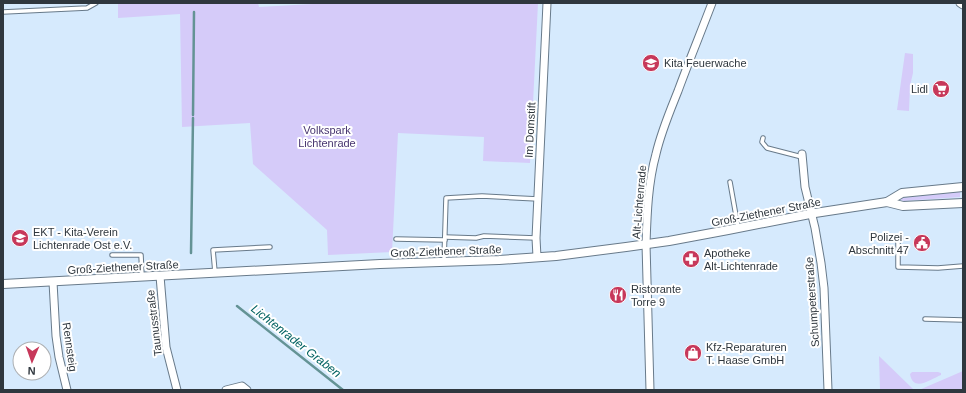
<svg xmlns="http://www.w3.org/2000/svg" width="966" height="393" font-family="Arial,sans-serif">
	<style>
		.green { fill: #d5cbf9 }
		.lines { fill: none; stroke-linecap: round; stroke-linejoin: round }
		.stream { stroke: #649395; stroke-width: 2.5 }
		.service-casing { stroke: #687a8a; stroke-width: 5.5 }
		.minor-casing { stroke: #687a8a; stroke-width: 9 }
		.tertiary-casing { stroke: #687a8a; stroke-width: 10 }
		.service { stroke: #fff; stroke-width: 3.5 }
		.minor { stroke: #fff; stroke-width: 7 }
		.tertiary { stroke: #fff; stroke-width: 8 }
		.labels { text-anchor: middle; stroke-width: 4; stroke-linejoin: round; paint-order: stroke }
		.poi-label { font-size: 11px; fill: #2f373e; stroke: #fff; text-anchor: start }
		.park-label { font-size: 11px; fill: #47356f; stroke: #fff }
		.street-label { font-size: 11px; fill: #2f373e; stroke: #fff }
		.water-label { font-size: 12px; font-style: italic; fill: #036363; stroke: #fff }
	</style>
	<rect width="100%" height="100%" fill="#d6eafd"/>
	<g class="green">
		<polygon points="118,3 258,3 259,7 330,3 538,3 530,163 483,161 484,137 398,133 392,252 328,255 327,230 253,164 250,123 182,127 180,14 118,18"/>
		<polygon points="905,53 913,54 913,73 910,86 909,111 897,110"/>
		<polygon points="960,192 960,197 903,201 901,200 902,198"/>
		<polygon points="879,356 914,390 880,390"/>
		<polygon points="963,371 963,390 919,390"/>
		<path d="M912,372h26l3,1v2c-10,4 -28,18 -31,-1z"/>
	</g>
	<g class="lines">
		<g class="stream">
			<polyline points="193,115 194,12"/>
			<polyline points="191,253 193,118"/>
			<polyline points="237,306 343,390"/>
		</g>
		<defs>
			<g id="service">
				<polyline points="3,12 87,8 96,3"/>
				<polyline points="763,138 762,142 767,148 802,157"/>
				<polyline points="730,182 738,227"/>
				<polyline points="445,237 476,238 484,236 536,238"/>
				<polyline points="396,239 445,240"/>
				<polyline points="898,242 898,267 938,268 963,266"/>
				<polyline points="112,255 141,255 142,276"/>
				<polyline points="444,261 446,198 482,196 538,199"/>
				<polyline points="215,272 213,250 270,247"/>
				<polyline points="925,319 963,320"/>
			</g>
			<g id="minor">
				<polyline points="960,3 963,5"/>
				<polyline points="802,154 805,187 815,228 821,263 824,288 828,390"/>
				<polyline points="537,257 536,238 547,3"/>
				<polyline points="160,276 166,347 177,390"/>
				<polyline points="53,282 56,336 59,357 67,390"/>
				<polyline points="226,390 242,386 247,390"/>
				<path d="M650,390l-4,-146c1,-30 2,-61 10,-90 5,-22 14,-43 22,-63 11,-30 23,-59 34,-88"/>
			</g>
			<g id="tertiary">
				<polyline points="887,202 903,206 963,203"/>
				<polyline points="3,284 380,264 499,260 556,256 626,247 669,241 728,230 815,213 887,202 902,193 963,187"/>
			</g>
		</defs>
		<use href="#service" class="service-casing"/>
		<use href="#minor" class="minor-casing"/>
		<use href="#tertiary" class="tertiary-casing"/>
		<use href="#service" class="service"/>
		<use href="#minor" class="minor"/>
		<use href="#tertiary" class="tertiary"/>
	</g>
	<defs>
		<symbol id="school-disc" viewBox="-11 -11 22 22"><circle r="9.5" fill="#c7385a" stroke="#fff"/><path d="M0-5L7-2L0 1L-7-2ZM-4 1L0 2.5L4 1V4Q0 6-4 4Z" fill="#fff"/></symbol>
		<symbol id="supermarket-disc" viewBox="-11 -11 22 22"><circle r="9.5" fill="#c7385a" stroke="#fff"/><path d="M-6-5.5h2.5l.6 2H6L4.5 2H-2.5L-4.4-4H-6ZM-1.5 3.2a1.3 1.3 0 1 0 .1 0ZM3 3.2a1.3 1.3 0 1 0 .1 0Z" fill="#fff"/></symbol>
		<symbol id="civic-disc" viewBox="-11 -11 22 22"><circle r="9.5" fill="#c7385a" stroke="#fff"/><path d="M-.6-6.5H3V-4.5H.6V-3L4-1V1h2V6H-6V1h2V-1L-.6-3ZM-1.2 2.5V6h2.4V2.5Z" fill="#fff"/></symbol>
		<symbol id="pharmacy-disc" viewBox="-11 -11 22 22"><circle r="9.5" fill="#c7385a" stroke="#fff"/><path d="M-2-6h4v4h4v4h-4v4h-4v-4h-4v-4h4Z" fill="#fff"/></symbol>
		<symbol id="restaurant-disc" viewBox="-11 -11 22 22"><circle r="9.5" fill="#c7385a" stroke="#fff"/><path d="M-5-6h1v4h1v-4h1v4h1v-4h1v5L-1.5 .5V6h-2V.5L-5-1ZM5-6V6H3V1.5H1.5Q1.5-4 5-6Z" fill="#fff"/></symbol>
		<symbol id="shop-disc" viewBox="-11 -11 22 22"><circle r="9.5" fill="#c7385a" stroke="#fff"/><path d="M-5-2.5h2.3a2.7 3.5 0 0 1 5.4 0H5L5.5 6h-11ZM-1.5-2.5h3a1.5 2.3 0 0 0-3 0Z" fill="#fff"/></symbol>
	</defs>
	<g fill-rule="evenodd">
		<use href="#school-disc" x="641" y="53" width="20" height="20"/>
		<use href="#supermarket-disc" x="931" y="79" width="20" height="20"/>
		<use href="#school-disc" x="10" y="228" width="20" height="20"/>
		<use href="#civic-disc" x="912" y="233" width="20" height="20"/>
		<use href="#pharmacy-disc" x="681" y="249" width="20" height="20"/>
		<use href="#restaurant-disc" x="608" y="285" width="20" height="20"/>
		<use href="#shop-disc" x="683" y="343" width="20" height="20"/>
	</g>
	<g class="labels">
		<g class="poi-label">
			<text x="664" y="67">Kita Feuerwache</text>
			<text x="928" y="93" text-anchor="end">Lidl</text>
			<text x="33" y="236">EKT - Kita-Verein<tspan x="33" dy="13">Lichtenrade Ost e.V.</tspan></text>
			<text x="909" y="241" text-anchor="end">Polizei -<tspan x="909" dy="13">Abschnitt 47</tspan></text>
			<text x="704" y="257">Apotheke<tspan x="704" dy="13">Alt-Lichtenrade</tspan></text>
			<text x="631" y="293">Ristorante<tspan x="631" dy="13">Torre 9</tspan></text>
			<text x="706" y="351">Kfz-Reparaturen<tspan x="706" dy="13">T. Haase GmbH</tspan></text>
		</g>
		<g class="park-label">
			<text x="327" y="134">Volkspark<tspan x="327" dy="13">Lichtenrade</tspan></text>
		</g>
		<g class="street-label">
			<text transform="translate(530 130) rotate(-87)" y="4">Im Domstift</text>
			<text transform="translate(639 202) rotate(-85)" y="4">Alt-Lichtenrade</text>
			<text transform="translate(766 212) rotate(-11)" y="4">Groß-Ziethener Straße</text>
			<text transform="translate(446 251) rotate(-2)" y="4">Groß-Ziethener Straße</text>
			<text transform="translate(123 267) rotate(-3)" y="4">Groß-Ziethener Straße</text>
			<text transform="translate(812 302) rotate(-94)" y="4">Schumpeterstraße</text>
			<text transform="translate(154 323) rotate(-97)" y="4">Taunusstraße</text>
			<text transform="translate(70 347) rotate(82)" y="4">Rennsteig</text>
		</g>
		<g class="water-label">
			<text transform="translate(296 341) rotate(38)" y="4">Lichtenrader Graben</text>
		</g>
	</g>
	<rect width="966" height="393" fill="none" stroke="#2f373e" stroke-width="8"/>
	<g transform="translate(32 361) rotate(182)"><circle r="19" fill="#ffffff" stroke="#acafb2"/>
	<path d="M0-3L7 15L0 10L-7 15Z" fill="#c7385a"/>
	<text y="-6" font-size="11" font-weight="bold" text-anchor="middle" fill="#2f373e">N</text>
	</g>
</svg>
